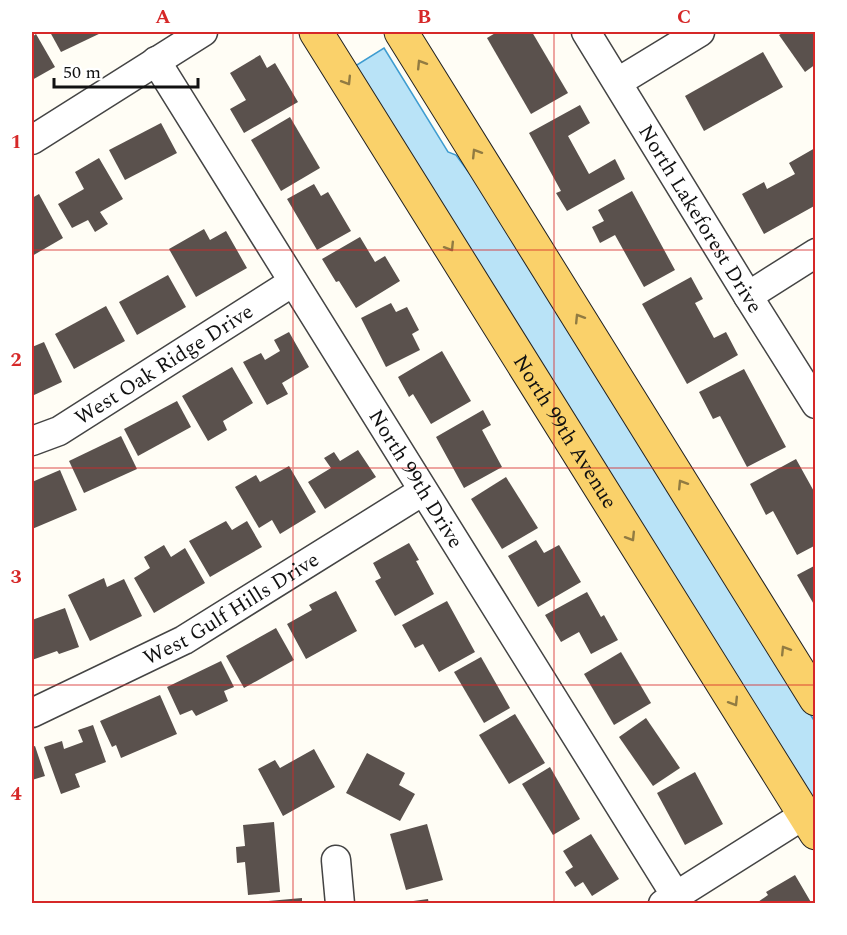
<svg xmlns="http://www.w3.org/2000/svg" width="847" height="935" font-family="Spectral,serif">
	<style>
		.water { fill: #b9e3f7; stroke: #3e9cd0; stroke-width: 1.5 }
		.building { fill: #5a514d }
		.lines { fill: none; stroke-linecap: round; stroke-linejoin: round }
		.minor-casing { stroke: #444; stroke-width: 31 }
		.major-casing { stroke: #222; stroke-width: 35 }
		.minor { stroke: #fff; stroke-width: 28 }
		.major { stroke: #fad16a; stroke-width: 33 }
		.oneway { stroke: #917b42 }
		.grid { fill: none; stroke: #d62828; stroke-width: 1.5; stroke-opacity: 0.55 }
		.labels { text-anchor: middle; stroke-width: 6; stroke-linejoin: round; paint-order: stroke }
		.street-label { font-size: 21px; fill: #111; stroke: #fff }
		.neatline { fill: none; stroke: #d62828; stroke-width: 2 }
		.grid-label { font-size: 20px; text-anchor: middle; font-weight: bold; fill: #d62828 }
	</style>
	<rect width="100%" height="100%" fill="#fffdf5"/>
	<polygon class="water" points="384,48 448,152 456,155 509,227 815,722 815,813 352,68"/>
	<g class="building">
		<polygon points="50,32 103,32 61,52"/>
		<polygon points="497,32 532,32 568,93 531,114 487,38"/>
		<polygon points="784,32 816,32 816,64 805,72 779,35"/>
		<polygon points="36,34 55,67 32,80 32,37"/>
		<polygon points="763,52 783,87 704,131 685,96"/>
		<polygon points="260,55 267,68 275,63 298,102 244,133 230,109 246,100 230,73"/>
		<polygon points="580,105 590,123 568,136 589,174 615,159 625,179 567,211 556,193 561,191 529,133"/>
		<polygon points="290,117 320,168 281,191 251,140"/>
		<polygon points="161,123 177,153 125,180 109,150"/>
		<polygon points="815,148 816,205 764,234 742,194 764,182 767,189 795,174 789,163"/>
		<polygon points="99,158 123,199 100,212 108,224 95,232 88,220 72,228 58,204 84,189 75,172"/>
		<polygon points="314,184 321,196 328,192 351,231 317,250 287,199"/>
		<polygon points="632,191 675,270 644,287 615,235 600,243 592,227 604,221 598,210"/>
		<polygon points="39,194 63,238 32,256 32,198"/>
		<polygon points="204,229 210,240 226,231 247,268 196,297 169,249"/>
		<polygon points="360,237 375,262 385,256 400,281 356,308 339,281 336,282 322,259"/>
		<polygon points="168,275 186,307 137,335 119,302"/>
		<polygon points="691,277 703,299 695,303 714,338 726,332 738,355 687,384 642,304"/>
		<polygon points="391,303 396,312 407,307 419,330 412,334 420,350 386,367 361,318"/>
		<polygon points="106,306 125,341 74,369 55,334"/>
		<polygon points="289,332 309,367 282,383 288,394 267,405 243,362 261,353 265,360 280,351 274,340"/>
		<polygon points="44,342 62,382 32,396 32,347"/>
		<polygon points="442,351 471,401 431,424 413,394 409,397 398,377"/>
		<polygon points="232,367 253,403 223,421 227,430 208,441 182,396"/>
		<polygon points="744,369 786,447 747,467 720,416 713,419 699,392"/>
		<polygon points="177,401 191,427 138,456 124,429"/>
		<polygon points="483,410 491,425 482,430 502,467 464,488 436,437"/>
		<polygon points="121,436 137,469 84,493 69,461"/>
		<polygon points="358,450 376,477 325,509 308,482 331,468 324,458 334,452 340,461"/>
		<polygon points="796,459 816,495 816,545 797,555 773,511 766,515 750,484"/>
		<polygon points="289,466 316,512 280,534 272,520 259,528 235,487 256,475 260,482"/>
		<polygon points="60,470 77,510 32,529 32,482"/>
		<polygon points="506,477 538,528 502,549 471,499"/>
		<polygon points="226,521 232,530 247,521 262,547 210,577 189,541"/>
		<polygon points="536,540 544,553 559,545 581,582 538,607 508,556"/>
		<polygon points="409,543 419,560 416,561 434,594 395,616 375,581 381,578 373,563"/>
		<polygon points="164,545 171,557 185,548 205,583 154,613 134,578 150,568 144,557"/>
		<polygon points="816,565 816,608 797,575"/>
		<polygon points="104,578 107,587 124,579 142,616 90,641 68,595"/>
		<polygon points="336,591 357,631 306,659 287,624 312,610 309,605"/>
		<polygon points="587,592 601,617 604,615 618,640 591,654 579,632 561,642 545,615"/>
		<polygon points="447,601 475,652 439,672 423,644 415,648 402,625"/>
		<polygon points="65,608 79,647 59,654 57,651 32,660 32,620"/>
		<polygon points="276,628 294,660 244,688 226,656"/>
		<polygon points="621,652 651,703 614,725 584,674"/>
		<polygon points="481,657 510,708 484,723 454,672"/>
		<polygon points="221,661 234,687 224,691 228,701 196,716 192,710 180,715 167,687"/>
		<polygon points="160,695 177,734 121,758 116,745 112,747 100,721"/>
		<polygon points="515,714 545,763 509,784 479,735"/>
		<polygon points="646,718 680,768 653,786 619,737"/>
		<polygon points="93,725 106,762 75,774 80,787 61,794 44,747 62,741 64,749 83,742 78,730"/>
		<polygon points="35,746 45,776 32,780 32,747"/>
		<polygon points="314,749 335,787 283,816 258,769 275,760 280,768"/>
		<polygon points="367,753 405,773 399,785 415,794 400,821 346,793"/>
		<polygon points="550,767 580,819 553,835 522,784"/>
		<polygon points="695,772 723,824 685,845 657,793"/>
		<polygon points="274,822 280,892 248,895 245,862 237,863 236,847 245,846 243,825"/>
		<polygon points="427,824 443,880 406,890 390,834"/>
		<polygon points="591,834 619,879 592,896 583,882 575,887 565,872 573,867 563,851"/>
		<polygon points="795,875 812,904 755,904 768,895 766,892"/>
		<polygon points="302,898 302,904 257,904 257,902"/>
		<polygon points="428,899 429,904 407,904 406,902"/>
	</g>
	<g class="lines">
		<defs>
			<g id="minor">
				<path id="s1" d="M586,32l162,264 68,108"/>
				<path id="s2" d="M156,61l520,835"/>
				<polyline points="618,82 700,32"/>
				<polyline points="32,140 203,32"/>
				<polyline points="748,296 816,253"/>
				<path id="s3" d="M32,441l27,-10 234,-149"/>
				<path id="s4" d="M32,713l152,-73 239,-149"/>
				<polyline points="336,860 340,904"/>
				<polyline points="663,904 804,815"/>
			</g>
			<g id="major">
				<path id="s5" d="M316,32l500,801"/>
				<polyline points="401,32 816,699"/>
			</g>
		</defs>
		<use href="#minor" class="minor-casing"/>
		<use href="#major" class="major-casing"/>
		<use href="#minor" class="minor"/>
		<use href="#major" class="major"/>
	</g>
	<defs><path id="oneway-chevron" d="M-2-3.5L2.5 0L-2 3.5" fill="none" stroke-width="1.6" stroke-linecap="round" stroke-linejoin="round" transform="scale(1.5)"/></defs>
	<g class="oneway">
		<use href="#oneway-chevron" transform="translate(421 64) rotate(-122)"/>
		<use href="#oneway-chevron" transform="translate(347 81) rotate(58)"/>
		<use href="#oneway-chevron" transform="translate(476 153) rotate(-122)"/>
		<use href="#oneway-chevron" transform="translate(450 247) rotate(58)"/>
		<use href="#oneway-chevron" transform="translate(579 318) rotate(-122)"/>
		<use href="#oneway-chevron" transform="translate(682 484) rotate(-122)"/>
		<use href="#oneway-chevron" transform="translate(631 537) rotate(58)"/>
		<use href="#oneway-chevron" transform="translate(785 650) rotate(-122)"/>
		<use href="#oneway-chevron" transform="translate(734 702) rotate(58)"/>
	</g>
	<path class="grid" d="M293,32v872M554,32v872M32,250h784M32,468h784M32,685h784"/>
	<g class="labels">
		<g class="street-label">
			<text dy="7" stroke="none"><textPath href="#s1" startOffset="219">North Lakeforest Drive</textPath></text>
			<text dy="7" stroke="none"><textPath href="#s3" startOffset="153">West Oak Ridge Drive</textPath></text>
			<text dy="7" stroke="none"><textPath href="#s5" startOffset="471">North 99th Avenue</textPath></text>
			<text dy="7" stroke="none"><textPath href="#s2" startOffset="492">North 99th Drive</textPath></text>
			<text dy="7" stroke="none"><textPath href="#s4" startOffset="225">West Gulf Hills Drive</textPath></text>
		</g>
	</g>
	<rect width="847" height="935" fill="none" stroke="#ffffff" stroke-width="66"/>
	<path d="M54 78v9h144v-9" fill="none" stroke="#111111" stroke-width="3"/>
	<text x="63" y="78" font-size="18" fill="#111111" stroke="#ffffff" stroke-width="4.5" paint-order="stroke">50 m</text>
	<rect x="33" y="33" width="781" height="869" class="neatline"/>
	<g class="grid-label">
		<text x="163" y="23">A</text>
		<text x="424" y="23">B</text>
		<text x="684" y="23">C</text>
		<text x="16" y="148">1</text>
		<text x="16" y="366">2</text>
		<text x="16" y="583">3</text>
		<text x="16" y="800">4</text>
	</g>
</svg>
